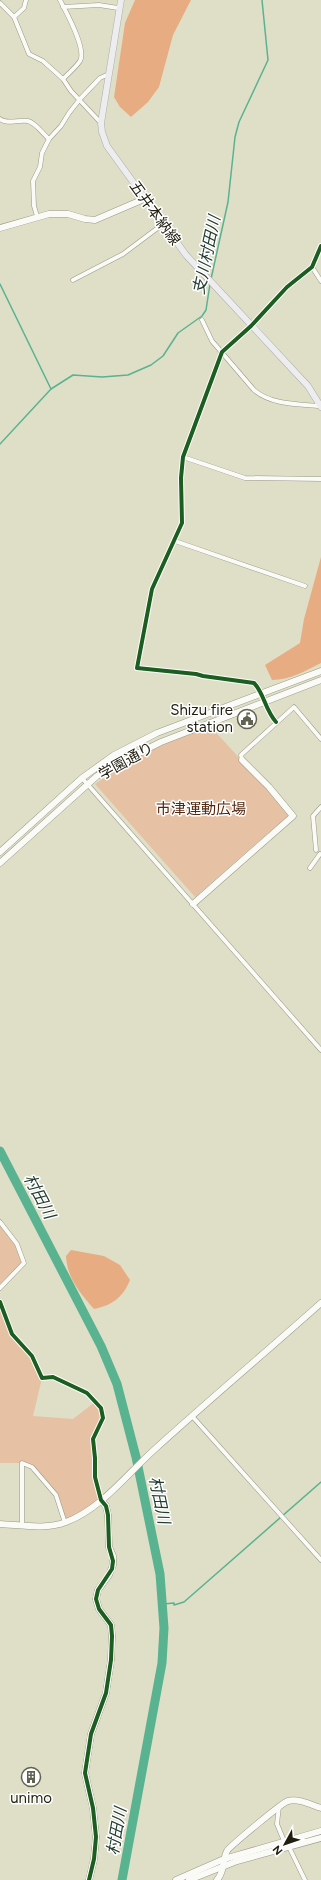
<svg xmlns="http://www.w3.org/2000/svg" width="321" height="1880" font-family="Figtree,'Noto Sans JP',sans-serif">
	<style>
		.green { fill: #e6c1a4 }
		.forest { fill: #e8ac83 }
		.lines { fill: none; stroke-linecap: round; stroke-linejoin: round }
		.stream { stroke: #59b290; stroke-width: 1.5 }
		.river { stroke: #59b290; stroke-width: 9 }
		.street-casing { stroke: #999987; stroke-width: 5 }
		.secondary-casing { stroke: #999987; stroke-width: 7 }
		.primary-casing { stroke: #adacac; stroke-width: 7 }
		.street { stroke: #fafaf7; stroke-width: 4 }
		.secondary { stroke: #fafaf7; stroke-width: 6 }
		.primary { stroke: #ededf0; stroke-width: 6 }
		.cycleway-casing { stroke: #fff; stroke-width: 6 }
		.cycleway { stroke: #1b5e20; stroke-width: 4 }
		.labels { text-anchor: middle; stroke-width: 3; stroke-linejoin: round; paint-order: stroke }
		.street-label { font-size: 15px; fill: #1f1e0f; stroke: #fff }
		.poi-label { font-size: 15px; fill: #1f1e0f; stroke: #fff; text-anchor: end }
		.park-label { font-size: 15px; fill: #522710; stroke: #fff }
		.water-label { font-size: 16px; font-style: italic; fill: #243d33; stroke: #fff }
	</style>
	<rect width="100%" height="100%" fill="#dfdfc8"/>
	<g class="green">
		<path d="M210,726l78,85 1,4 -94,82 -100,-113c39,-27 71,-42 115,-58z"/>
		<polygon points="0,1222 17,1244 24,1263 0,1289"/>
		<polygon points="0,1302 12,1334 32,1356 42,1378 33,1416 73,1419 95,1402 101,1408 103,1418 93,1439 95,1477 101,1500 65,1523 56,1495 32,1467 22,1463 0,1463"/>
	</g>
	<g class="forest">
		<polygon points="135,0 191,0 173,35 159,87 148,102 131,117 120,107 114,97 125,23"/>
		<path d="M321,557v106c-16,8 -31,17 -49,17l-7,-15 35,-22 4,-24z"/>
		<path d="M71,1250l33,6 16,9 10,15c-7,17 -17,25 -36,29 -14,-16 -27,-31 -28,-53z"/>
	</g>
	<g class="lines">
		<g class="stream">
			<polyline points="211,279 228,202 235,137 239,122 268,60 262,0"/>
			<polyline points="0,284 51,389"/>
			<polyline points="0,444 51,389 73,375 102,377 128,375 151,365 163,356 178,333 202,316 206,310 210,284"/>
			<polyline points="163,1604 174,1603 174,1605 184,1602 321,1482"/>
		</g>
		<polyline class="river" points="0,1151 101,1346 117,1384 136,1457 160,1574 164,1628 162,1663 122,1880"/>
		<defs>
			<g id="street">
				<path d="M60,0c6,12 27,49 20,61 -4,6 -12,13 -17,18"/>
				<polyline points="0,3 14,17 29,54 43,61 63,79 71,91 101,123"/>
				<polyline points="63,7 99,5 118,8"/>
				<polyline points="14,17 24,8 26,0"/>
				<path d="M0,119c7,6 19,0 28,2 8,2 15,13 21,18"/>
				<polyline points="37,216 34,206 33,181 40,167 42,153 49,139 61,126 69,113 80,99 100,78 109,74"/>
				<polyline points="312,267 321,281"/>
				<polyline points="73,280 123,254 163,224"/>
				<path d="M202,320l10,21 42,49c17,15 45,14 66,16"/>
				<polyline points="183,457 245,478 321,479"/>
				<polyline points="175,541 305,586"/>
				<path d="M276,722c-11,-12 -12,-29 -22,-39l-51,-7 -7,-2 -59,-6 15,-79 30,-66 -1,-45 2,-21 39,-105 29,-26 36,-39 25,-20 9,-21"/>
				<polyline points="242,760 241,755 294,707 321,739"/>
				<polyline points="82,778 321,1050"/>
				<polyline points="316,850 313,816 321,807"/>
				<polyline points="310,868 320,854"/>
				<polyline points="0,1222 17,1244 24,1263 0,1288"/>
				<polyline points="0,1302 12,1334 32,1356 42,1378 53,1377 87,1393 101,1408 103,1418 93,1439 95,1458 95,1477 101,1500"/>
				<polyline points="192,1416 321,1560"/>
				<polyline points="22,1525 22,1463 32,1467 56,1495 65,1523"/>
				<polyline points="279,1806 277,1824 284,1841"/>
				<polyline points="289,1847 305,1880"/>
			</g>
			<g id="secondary">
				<polyline points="0,228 49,214 68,214 85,219 95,220 144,199"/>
				<polyline points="0,852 82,778 114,755 157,733 321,671"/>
				<polyline points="0,863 97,776 121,762 161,742 321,680"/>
				<polyline points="193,904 293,816 269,787 242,760"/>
				<path d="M0,1524c21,1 46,6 66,-2 35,-13 61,-48 89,-73 54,-49 111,-97 166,-146"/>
				<polyline points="89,1880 94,1859 96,1837 93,1808 85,1773 91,1734 106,1693 111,1660 112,1636 111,1625 99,1609 96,1599 98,1590 109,1575 113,1565 113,1556 109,1547 108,1515 106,1506 101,1500"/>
				<polyline points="176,1880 224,1859 321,1831"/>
				<polyline points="189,1880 237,1861 321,1838"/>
				<path d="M217,1880c8,-9 5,-19 10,-29 2,-4 56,-49 61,-50 11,-3 23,4 33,7"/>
			</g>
			<polyline id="primary" points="121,0 101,123 102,132 107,146 186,255 308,386 321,407"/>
		</defs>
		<use href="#street" class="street-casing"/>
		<use href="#secondary" class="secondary-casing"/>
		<use href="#primary" class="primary-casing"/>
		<use href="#street" class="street"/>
		<use href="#secondary" class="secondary"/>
		<use href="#primary" class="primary"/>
		<defs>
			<g id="cycleway">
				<path d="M276,722c-11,-12 -12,-29 -22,-39l-51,-7 -7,-2 -59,-6 15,-79 30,-66 -1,-45 2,-21 39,-105 29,-26 36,-39 25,-20 9,-21"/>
				<polyline points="0,1302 12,1334 32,1356 42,1378 53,1377 87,1393 101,1408 103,1418 93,1439 95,1458 95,1477 101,1500 106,1506 108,1515 109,1547 113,1561 112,1569 98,1590 96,1599 99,1609 111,1625 112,1636 111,1660 106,1693 91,1734 85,1773 93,1808 96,1837 94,1859 89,1880"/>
			</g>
		</defs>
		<use href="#cycleway" class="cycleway-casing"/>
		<use href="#cycleway" class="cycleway"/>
	</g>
	<defs>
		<symbol id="civic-ring" viewBox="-11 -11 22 22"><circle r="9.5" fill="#fff" stroke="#626250" stroke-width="1.5"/><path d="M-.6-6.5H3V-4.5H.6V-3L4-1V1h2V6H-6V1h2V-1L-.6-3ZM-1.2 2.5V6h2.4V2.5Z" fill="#626250"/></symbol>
		<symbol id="building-ring" viewBox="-11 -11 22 22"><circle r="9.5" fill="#fff" stroke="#626250" stroke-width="1.5"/><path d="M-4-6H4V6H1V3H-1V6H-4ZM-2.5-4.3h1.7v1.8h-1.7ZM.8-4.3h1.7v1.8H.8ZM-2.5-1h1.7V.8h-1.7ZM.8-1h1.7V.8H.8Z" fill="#626250"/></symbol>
	</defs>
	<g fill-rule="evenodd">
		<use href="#civic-ring" x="236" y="708" width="22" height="22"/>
		<use href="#building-ring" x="20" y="1766" width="22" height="22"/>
	</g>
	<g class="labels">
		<g class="street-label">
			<text transform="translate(155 213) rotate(54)" y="5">五井本納線</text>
			<text transform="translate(126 761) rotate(-29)" y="5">学園通り</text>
		</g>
		<g class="poi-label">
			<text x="233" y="715">Shizu fire<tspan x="233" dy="17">station</tspan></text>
			<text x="31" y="1803" text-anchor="middle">unimo</text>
		</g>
		<g class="park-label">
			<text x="201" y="814">市津運動広場</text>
		</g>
		<g class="water-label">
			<text transform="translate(206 255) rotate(-78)" y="6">支川村田川</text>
			<text transform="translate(40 1196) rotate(62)" y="6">村田川</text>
			<text transform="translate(160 1500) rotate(78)" y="6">村田川</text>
			<text transform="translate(116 1831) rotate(-80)" y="6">村田川</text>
		</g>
	</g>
	<g transform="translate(285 1844) rotate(230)" stroke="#ffffff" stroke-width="3" paint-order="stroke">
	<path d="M0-3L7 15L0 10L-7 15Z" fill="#1f1e0f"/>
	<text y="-6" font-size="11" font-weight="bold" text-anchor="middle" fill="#1f1e0f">N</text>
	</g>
</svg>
